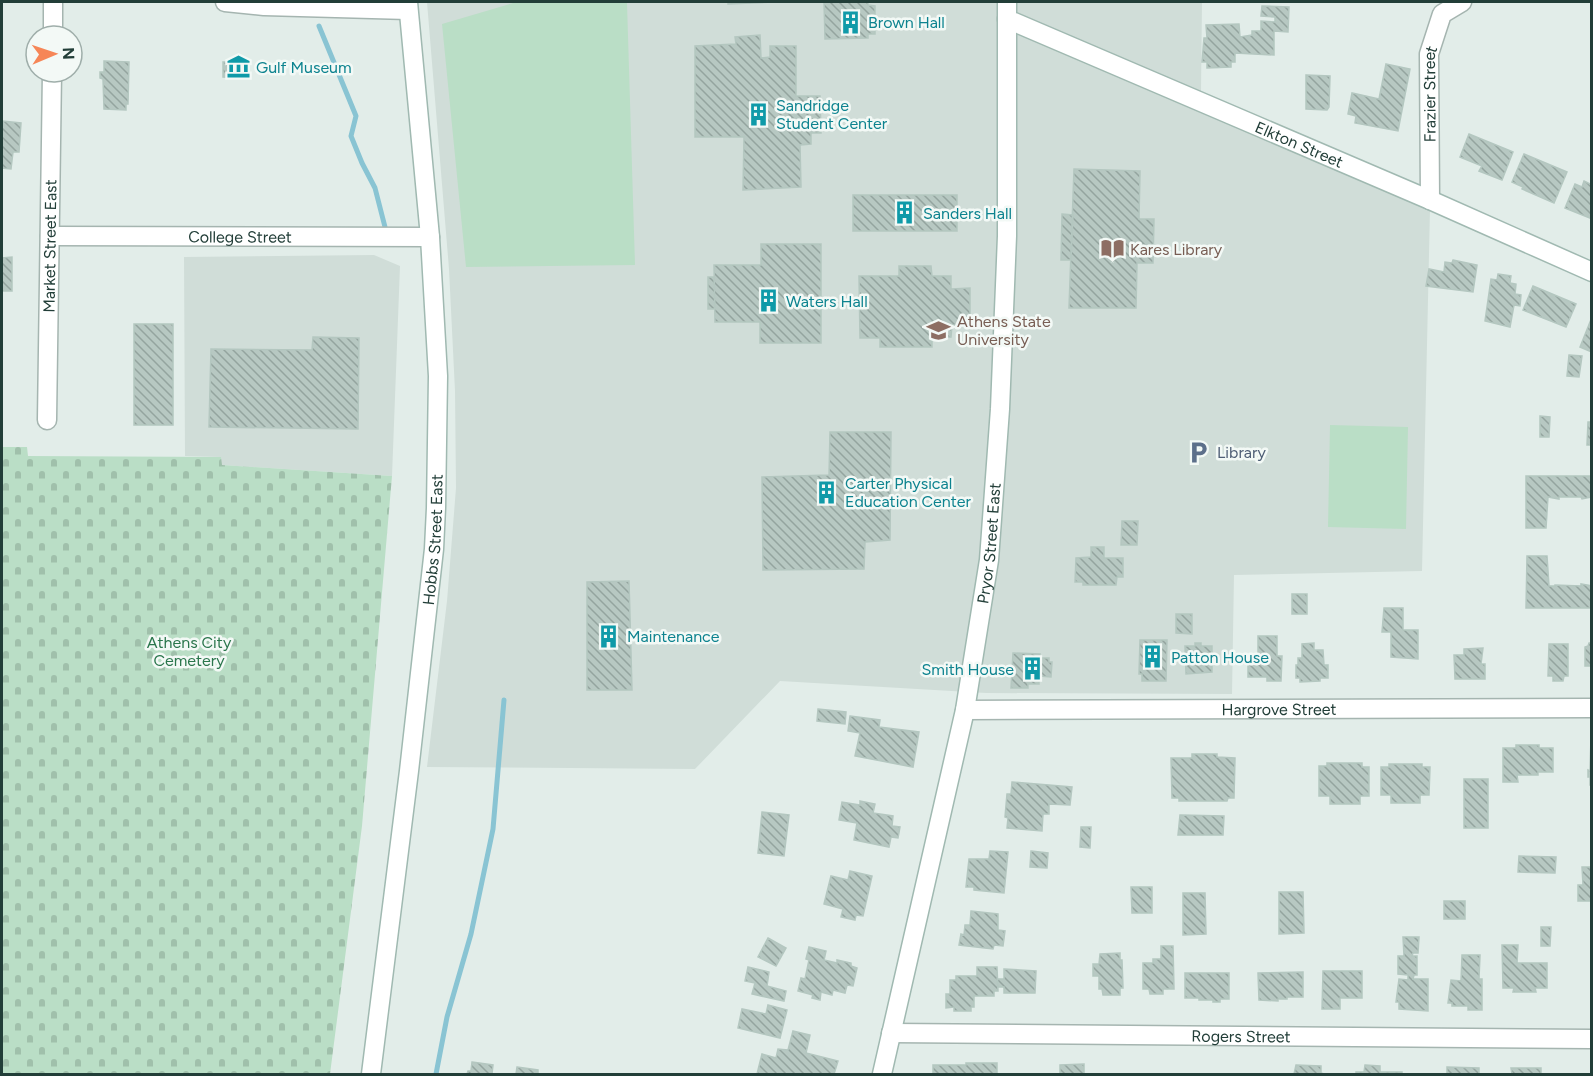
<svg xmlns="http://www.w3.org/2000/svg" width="1593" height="1076" font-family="Figtree,sans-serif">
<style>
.built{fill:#d0ddd8}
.green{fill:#badec6}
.cemetery{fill:url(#cemetery-stones)}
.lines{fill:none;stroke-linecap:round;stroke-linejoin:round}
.stream{stroke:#89c4d3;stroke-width:5}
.building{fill:url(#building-back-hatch);stroke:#b4c7c0;stroke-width:1.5}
.street-casing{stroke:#a5b5b0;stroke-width:21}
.secondary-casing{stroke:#a0b9b1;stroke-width:21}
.street{stroke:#fff;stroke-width:18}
.secondary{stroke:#fff;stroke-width:18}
.labels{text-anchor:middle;stroke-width:5;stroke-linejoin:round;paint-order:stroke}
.culture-label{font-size:16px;fill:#0d838f;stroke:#f3f9f6;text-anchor:start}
.street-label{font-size:16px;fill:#223e38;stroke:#f3f9f6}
.education-label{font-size:16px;fill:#785e54;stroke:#f3f9f6;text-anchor:start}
.service-label{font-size:16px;fill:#4e5e75;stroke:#f3f9f6;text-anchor:start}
.park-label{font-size:16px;fill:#2a764c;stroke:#f3f9f6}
</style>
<defs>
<pattern id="cemetery-stones" width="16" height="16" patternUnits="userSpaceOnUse" patternTransform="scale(1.5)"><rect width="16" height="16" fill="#badec6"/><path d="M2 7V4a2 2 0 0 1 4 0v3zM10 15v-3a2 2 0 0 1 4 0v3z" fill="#a0c0ab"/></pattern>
<pattern id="building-back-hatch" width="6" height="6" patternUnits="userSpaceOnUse" patternTransform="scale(1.5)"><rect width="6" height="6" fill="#b7c8c2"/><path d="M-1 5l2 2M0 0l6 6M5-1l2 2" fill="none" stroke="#94a49f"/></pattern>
</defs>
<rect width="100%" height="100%" fill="#e2ede9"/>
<!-- built -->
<path class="built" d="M427,2H1202L1201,91L1199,110L1430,209L1422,571L1234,575L1232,694L986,693L780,681L695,769L427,767L447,601L456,488L455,391L449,269Z
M374,255L400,266L392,476L221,465L220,457L185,456L184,257Z"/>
<!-- green -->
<path class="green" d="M513,3H627L635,265L466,267L442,24Z
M1330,425L1408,427L1406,529L1328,527Z"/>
<!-- cemetery -->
<path class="cemetery" d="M2,447H27L28,456L221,457L222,465L392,476L362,826L330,1074H2Z"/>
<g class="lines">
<!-- stream -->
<path class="stream" d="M319,26L356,116L351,136L362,163L375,188L385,227
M436,1074L447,1017L471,934L493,829L504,700"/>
</g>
<!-- building -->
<path class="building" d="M728,2H774L728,4Z
M824,2H868V5L875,6V34H868V38L825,39Z
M1262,6L1289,7L1288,32L1274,31V55L1235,53V62H1231V67L1207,68V62H1202L1204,38H1207L1206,25L1239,24L1240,37L1252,35V31H1261V21L1275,22V17L1261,16Z
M760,35L761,58L770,57V46H796V96H820L821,133H811V144L800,145L801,187L743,190L744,137H695V46L736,44L735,37Z
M104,61L129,62L128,104H126V110L104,109L103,79L100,78V72H104Z
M223,62H243V78L223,77Z
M1386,64L1410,69L1398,131L1355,123L1356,116L1348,114L1352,93L1379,99Z
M1306,75L1330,76L1329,107L1327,110L1306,109Z
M2,121L21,123L19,152H13L11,169L2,168Z
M1469,134L1513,152L1502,180L1479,171L1482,166L1460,157Z
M1524,154L1567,172L1554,203L1522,189L1523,187L1512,182Z
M1074,169L1140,171L1139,219H1154L1153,263H1137L1136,308H1069Z
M1584,181L1590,184L1592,182V219L1565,208L1575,184L1582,187Z
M853,195H957V231H853Z
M1062,214L1073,215L1071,260H1061Z
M761,244H821V343H760V322H715L714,265H761Z
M12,257V291H2V258Z
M1453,260L1477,265L1473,292L1426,286L1429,269L1444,272L1445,262L1452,263Z
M899,266H931L932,276H951V289L970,288V325H952L951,337L932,338V347H880V338H860L859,276H899Z
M1498,274L1511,276L1510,283L1516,284L1515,294L1521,295L1520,306L1514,305L1510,327L1485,321L1491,279L1497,280Z
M708,277H714L715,309H708Z
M1533,286L1576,304L1566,327L1523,310Z
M1592,317V352L1580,347Z
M134,324H173V425H134Z
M313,337L359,338L358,429L209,427L211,349L312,350Z
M1569,355L1582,356L1579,377L1567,376Z
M1540,416L1550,417L1549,437H1540Z
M1588,422H1592V445H1587Z
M830,432H891L890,540L865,542L864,569L763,570L762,477L829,475Z
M1526,476H1592V497L1582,499L1581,497H1559V499L1548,497L1546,528H1526Z
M1122,521H1138L1137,545H1121Z
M1091,547H1104V558H1123V577H1117L1116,585H1083V582H1075L1076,558L1091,557Z
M1527,556H1547L1549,586H1555V585L1581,586V584L1592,586V608H1526Z
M629,581L632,690H587V582Z
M1292,594H1307V614H1292Z
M1384,608H1403V630H1418V659L1391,657V632H1382Z
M1176,614H1192V634L1176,633Z
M1258,636H1277V656H1282L1281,681H1267V677H1248V662H1255V657H1258Z
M1140,640H1167L1166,681H1142V674H1139Z
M1195,643H1201V646H1212V672L1186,674L1185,646H1195Z
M1314,643V650H1323L1324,665H1328V678H1320V681L1300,682V678H1296V665H1298V658H1302V644Z
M1589,643H1592V666H1585V647L1588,646Z
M1549,644H1568V676H1564L1563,681H1553V676H1548Z
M1483,648L1481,664H1485V679H1455L1454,655H1464V649Z
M1013,653L1040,654L1039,658H1049V662H1052L1051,677L1039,676V684H1028V688H1011Z
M818,709L846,712L845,724L817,721Z
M850,716L880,720L879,727L919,732L913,767L855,756L860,733L848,731Z
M1591,737H1592V785H1590V777H1588V770L1590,771Z
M1516,745H1539V748H1553V772H1538V775H1517L1518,782H1503V748H1516Z
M1192,754H1217V757L1235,758L1234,798H1228L1227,801H1179V798H1172L1171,758H1192Z
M1327,763H1362V767H1369V796H1360V804H1330V796H1319V766H1327Z
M1389,764H1422V767H1430L1429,795H1420V803H1391V795H1381V767H1389Z
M1464,779H1488V828H1464Z
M1012,782L1072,787L1070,805L1049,804V814H1043L1042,831L1007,828L1008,818L1005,817L1007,794H1011Z
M860,801L875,804L873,813L893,816L892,826L900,827L898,838L891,837L889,847L854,840L857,823L839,820L842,802L860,805Z
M762,812L789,815L784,856L758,853Z
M1180,815L1224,816L1223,835H1178Z
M1081,827H1091L1090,848L1080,847Z
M990,851L1008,852L1004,893L974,890V887H966L969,859H989Z
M1031,851L1048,853L1047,868L1030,867Z
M1519,856L1556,857L1555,873L1518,872Z
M1582,867H1592V901H1578V885H1583Z
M850,871L872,876L863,916L856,915L855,920L841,917L843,909L824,904L831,876L848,880Z
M1131,887H1152V913H1132Z
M1279,892H1303L1304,933L1279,934Z
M1183,893H1205L1206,934L1183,935Z
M1444,901H1465V919H1444Z
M971,911L998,914V930L1005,931L1003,946L994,945L993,949L959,945L961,934L964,935L965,925H970Z
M1541,927H1551L1550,946H1541Z
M1403,937H1419L1418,953H1413L1412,956H1417V975H1414L1413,979H1428V1011L1399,1009V1002H1396L1399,979L1408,980V975L1398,974V956H1404Z
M768,938L786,948L776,966L758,957Z
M1502,945H1518L1517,963H1547V988H1535L1536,992H1513L1514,988H1503Z
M1161,946H1173L1174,989H1163V994H1150L1149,989H1143V963H1153V959H1161Z
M809,947L826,951L824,960L837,963V960L851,963V966L857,968L853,986L847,985L845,993L833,990L832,995L821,992L820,1000L812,998L813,995L798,991L801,978L805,979L809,960L806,959Z
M1120,953V960H1122L1123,988H1120V995H1103L1102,989H1099V976H1093V964H1099L1100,954Z
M1462,955H1480L1479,979H1482V1010H1468V1006H1452V1003H1448L1451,980L1461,981Z
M748,967L769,972L767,986L786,991L784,1001L752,994L755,983L745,981Z
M977,967H997L998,991H994V996H974V1007H971V1011H954V1007L946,1008V994H950V980H956V976H977Z
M1004,969L1036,971L1035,993H1004V987H998L997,979H1004Z
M1323,971H1362V998H1340V1009H1322Z
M1303,972V997H1287V999H1278V1001L1259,1000L1258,973Z
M1185,973H1229V999H1220V1002H1213V1000H1199V998H1185Z
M768,1005L787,1010L780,1038L738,1028L742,1009L766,1014Z
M793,1031L810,1035L806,1053L838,1061L834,1074H757L762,1054L776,1058L778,1049L788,1050Z
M472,1062L493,1065L492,1074H499H467L468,1071H471Z
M966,1063H997V1074H933V1065H966Z
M1084,1064V1074H1060V1065Z
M1296,1065L1321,1066V1073L1324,1074H1294Z
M1365,1065L1380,1066V1072H1402V1074H1356V1072H1364Z
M517,1067L538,1070V1074H516Z
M1447,1067L1479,1068V1074H1447Z
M1511,1068H1541V1074H1512Z"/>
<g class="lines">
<defs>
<g id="street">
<path d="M225,2L264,6L408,10"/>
<path d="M53,36V2"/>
<path id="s1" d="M1430,200L1429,54L1442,14L1462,2"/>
<path id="s2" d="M50,236L430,237"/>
<path id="s3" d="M47,420L52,72"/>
<path id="s4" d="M965,710L1592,708"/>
<path id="s5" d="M891,1033L1592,1039"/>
</g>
<g id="secondary">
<path id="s6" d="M1007,19L1430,200L1592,272"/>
<path id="s7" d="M371,1074L409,771L434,549L436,508L438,376L430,237L408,2"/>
<path id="s8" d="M882,1074L965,710L989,560L1000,409L1007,236V2"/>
</g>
</defs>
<!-- street casing -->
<use href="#street" class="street-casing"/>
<!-- secondary casing -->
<use href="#secondary" class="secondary-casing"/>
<!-- street -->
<use href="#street" class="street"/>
<!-- secondary -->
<use href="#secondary" class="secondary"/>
</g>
<!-- icons -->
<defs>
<symbol id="building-bare" viewBox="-9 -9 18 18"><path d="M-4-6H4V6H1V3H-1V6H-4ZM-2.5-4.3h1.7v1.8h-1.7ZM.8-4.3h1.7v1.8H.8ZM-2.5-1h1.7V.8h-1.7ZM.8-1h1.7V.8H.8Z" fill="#0f9aa8" stroke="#f3f9f6" stroke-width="2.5" paint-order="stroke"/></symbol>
<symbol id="museum-bare" viewBox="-9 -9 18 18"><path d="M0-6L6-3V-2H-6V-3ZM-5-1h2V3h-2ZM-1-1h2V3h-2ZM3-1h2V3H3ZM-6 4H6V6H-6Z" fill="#0f9aa8" stroke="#f3f9f6" stroke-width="2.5" paint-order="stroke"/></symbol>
<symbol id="library-bare" viewBox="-9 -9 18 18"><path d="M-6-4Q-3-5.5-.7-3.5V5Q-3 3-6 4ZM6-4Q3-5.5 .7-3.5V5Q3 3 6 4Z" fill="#8d6e63" stroke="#f3f9f6" stroke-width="2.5" paint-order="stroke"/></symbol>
<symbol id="university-bare" viewBox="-9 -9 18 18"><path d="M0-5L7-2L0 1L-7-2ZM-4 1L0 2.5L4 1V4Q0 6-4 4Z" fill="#8d6e63" stroke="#f3f9f6" stroke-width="2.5" paint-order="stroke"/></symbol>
<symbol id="parking-bare" viewBox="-9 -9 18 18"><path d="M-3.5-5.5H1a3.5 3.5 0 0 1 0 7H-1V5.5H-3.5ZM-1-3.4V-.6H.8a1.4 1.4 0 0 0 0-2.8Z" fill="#5c6f8a" stroke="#f3f9f6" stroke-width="2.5" paint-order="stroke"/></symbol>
</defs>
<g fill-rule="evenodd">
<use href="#building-bare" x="834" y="6" width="33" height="33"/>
<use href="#museum-bare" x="222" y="50" width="33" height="33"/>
<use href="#building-bare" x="742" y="98" width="33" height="33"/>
<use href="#building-bare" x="888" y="196" width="33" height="33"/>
<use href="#library-bare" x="1096" y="232" width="33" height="33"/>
<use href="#building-bare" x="752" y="284" width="33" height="33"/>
<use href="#university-bare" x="922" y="314" width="33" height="33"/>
<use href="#parking-bare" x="1182" y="436" width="33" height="33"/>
<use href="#building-bare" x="810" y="476" width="33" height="33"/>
<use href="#building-bare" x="592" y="620" width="33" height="33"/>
<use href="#building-bare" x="1136" y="640" width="33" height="33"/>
<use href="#building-bare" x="1016" y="652" width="33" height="33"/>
</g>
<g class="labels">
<!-- culture labels -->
<g class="culture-label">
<text x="868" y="28">Brown Hall</text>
<text x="256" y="73">Gulf Museum</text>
<text x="776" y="111">Sandridge<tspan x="776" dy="18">Student Center</tspan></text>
<text x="923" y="219">Sanders Hall</text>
<text x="786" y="307">Waters Hall</text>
<text x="845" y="489">Carter Physical<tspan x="845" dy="18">Education Center</tspan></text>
<text x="627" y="642">Maintenance</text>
<text x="1171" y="663">Patton House</text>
<text x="1014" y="675" text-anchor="end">Smith House</text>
</g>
<!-- street labels -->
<g class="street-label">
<text dy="6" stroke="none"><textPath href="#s1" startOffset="106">Frazier Street</textPath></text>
<text dy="6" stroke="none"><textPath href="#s6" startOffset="318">Elkton Street</textPath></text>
<text dy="6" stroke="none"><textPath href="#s2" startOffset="190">College Street</textPath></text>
<text dy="6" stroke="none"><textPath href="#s3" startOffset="174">Market Street East</textPath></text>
<text dy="6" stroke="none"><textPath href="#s7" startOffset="538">Hobbs Street East</textPath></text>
<text dy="6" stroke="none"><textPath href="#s8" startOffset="542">Pryor Street East</textPath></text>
<text dy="6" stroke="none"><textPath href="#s4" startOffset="314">Hargrove Street</textPath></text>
<text dy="6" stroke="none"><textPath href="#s5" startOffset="350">Rogers Street</textPath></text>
</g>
<!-- education labels -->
<g class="education-label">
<text x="1130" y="255">Kares Library</text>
<text x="957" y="327">Athens State<tspan x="957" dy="18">University</tspan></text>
</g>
<!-- service labels -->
<g class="service-label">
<text x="1217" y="458">Library</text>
</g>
<!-- park labels -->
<g class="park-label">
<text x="189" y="648">Athens City<tspan x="189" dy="18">Cemetery</tspan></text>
</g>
</g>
<!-- border -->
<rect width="1593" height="1076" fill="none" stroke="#223e38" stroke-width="6"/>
<!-- north arrow -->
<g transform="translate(54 54) rotate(88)"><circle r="28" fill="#f3f9f6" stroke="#9faeaa" stroke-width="1.5"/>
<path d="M0-4.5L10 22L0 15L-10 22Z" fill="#f68657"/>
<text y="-9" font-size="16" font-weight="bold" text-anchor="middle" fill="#223e38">N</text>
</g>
</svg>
